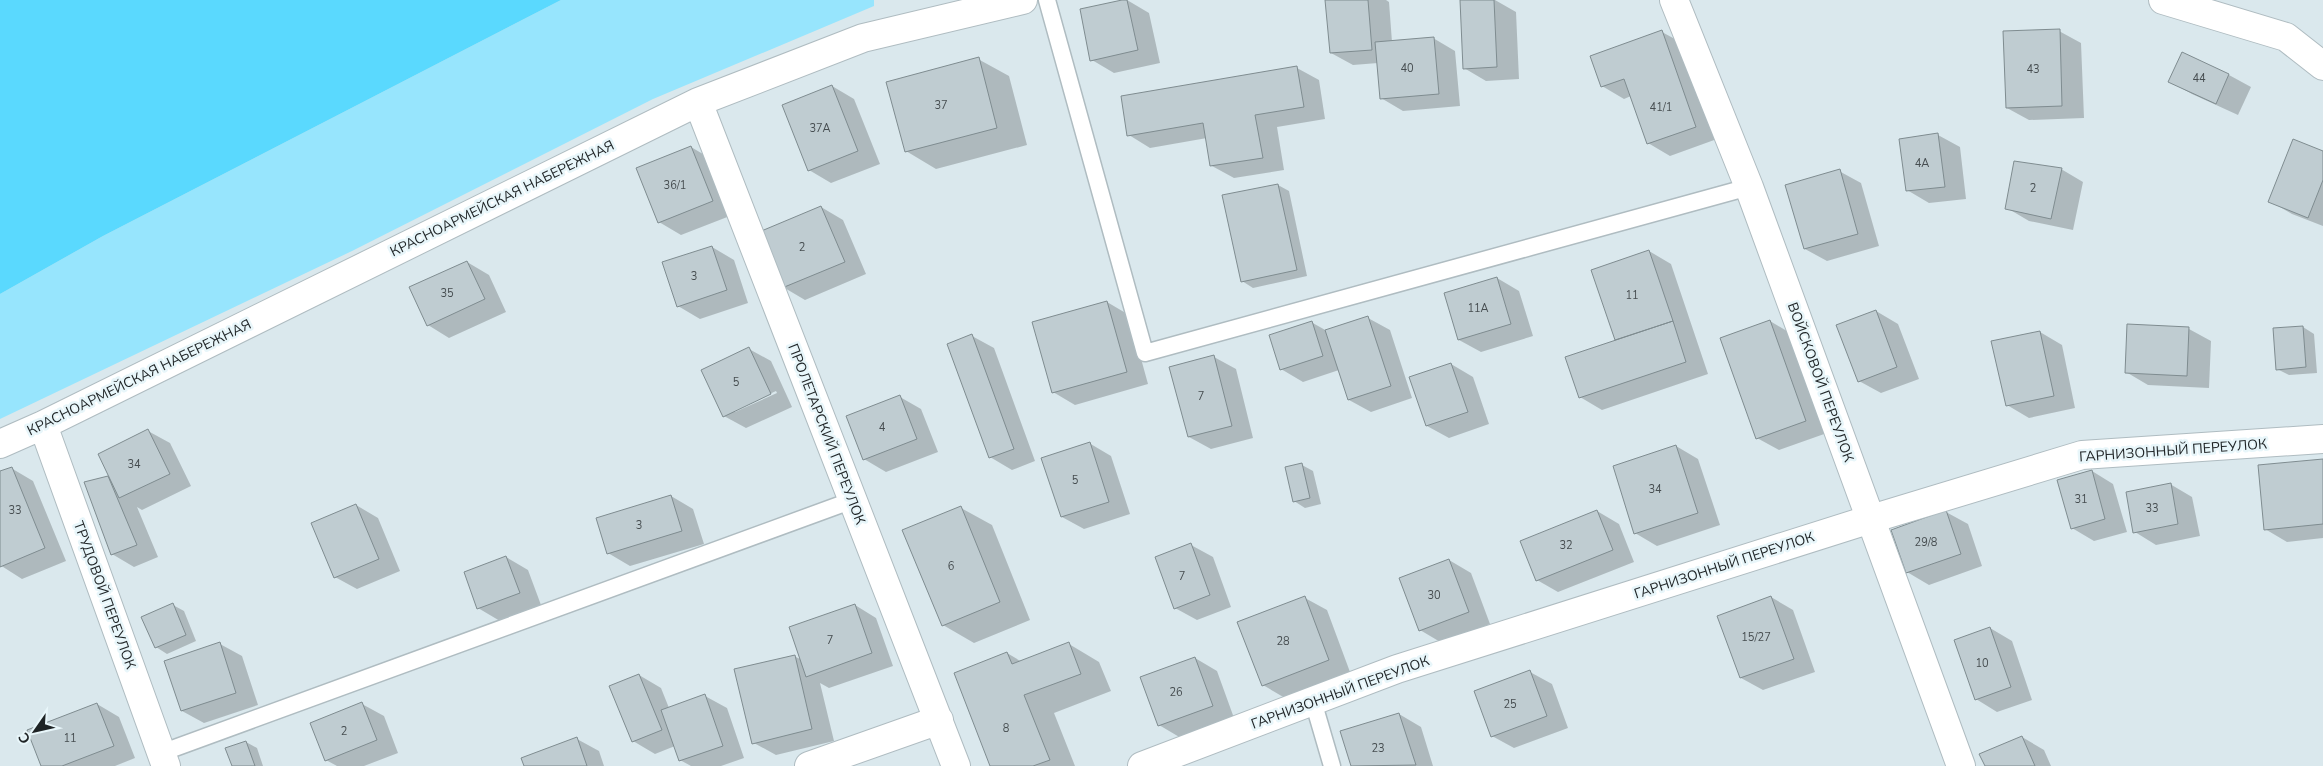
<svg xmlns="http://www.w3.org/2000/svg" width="2323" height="766" font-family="'Nunito Sans',sans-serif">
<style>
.green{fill:#97e5fd}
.water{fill:#5ad9fe}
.shadow{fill:#0003;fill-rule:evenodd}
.building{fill:#bfccd1;stroke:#7f8c90}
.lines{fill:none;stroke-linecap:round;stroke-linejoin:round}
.lane-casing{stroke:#afbcc1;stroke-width:19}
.street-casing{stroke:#afbcc1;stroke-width:30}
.lane{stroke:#fff;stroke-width:16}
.street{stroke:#fff;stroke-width:28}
.labels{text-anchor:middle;stroke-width:5;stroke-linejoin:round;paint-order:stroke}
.number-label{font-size:11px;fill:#464d50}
.street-label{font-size:14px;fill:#1e2325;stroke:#e8f6fa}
</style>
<rect width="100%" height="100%" fill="#dae8ed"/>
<!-- green -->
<path class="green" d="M561,0H874V6L653,99L352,251L0,419V294L103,236Z"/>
<!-- water -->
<path class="water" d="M0,0H561L103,236L0,294Z"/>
<!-- shadow -->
<path class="shadow" d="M1127,0L1149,13L1160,63L1114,73L1092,60Z
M1326,0H1386L1389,2L1392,42L1433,38L1455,51L1460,106L1403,111L1381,98L1378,63L1353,65L1331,53Z
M1472,0H1495L1516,12L1519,79L1486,81L1464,68Z
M2059,31L2081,43L2084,118L2029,120L2007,108Z
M1662,32L1684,44L1717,139L1670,156L1648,143L1631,96L1624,99L1602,86Z
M2182,54L2229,75L2251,87L2238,115L2192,94L2170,82Z
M978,59L1009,76L1027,145L936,169L906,151Z
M1297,68L1319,80L1325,119L1277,127L1284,170L1234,178L1212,166L1207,138L1150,148L1129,135Z
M832,86L854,99L880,164L831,183L809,170Z
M1938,135L1960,147L1966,199L1929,203L1907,190Z
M691,147L713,160L735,214L681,235L659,222Z
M2323,152V226L2292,214L2270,201Z
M2061,169L2083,182L2073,230L2029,221L2007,208Z
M1839,171L1861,183L1879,246L1827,261L1805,249Z
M1278,185L1289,191L1307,276L1253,288L1242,281Z
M821,207L843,220L866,274L805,300L783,287Z
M712,247L734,260L748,303L700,319L678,306Z
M1649,251L1671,264L1708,374L1602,410L1580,397L1617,341L1593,270Z
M467,262L489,275L506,312L449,338L428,325Z
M1497,278L1519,291L1533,336L1481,352L1459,340Z
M1107,302L1129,315L1148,384L1075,405L1053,392Z
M1876,311L1898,324L1919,379L1881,393L1859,381Z
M1368,318L1390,330L1412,398L1371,412L1349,400L1339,370L1303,382L1281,369L1311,322L1327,331Z
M1770,321L1792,334L1827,433L1779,450L1757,438Z
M2303,327L2314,334L2317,373L2289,375L2277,369Z
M2189,329L2211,341L2209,388L2148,385L2126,372Z
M2040,332L2062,345L2075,408L2029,418L2007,405Z
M972,336L994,348L1035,461L1012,470L990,457Z
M749,349L771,361L792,407L746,428L724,416ZM776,391L777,393L735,412V410Z
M1214,357L1236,369L1253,438L1211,449L1189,437Z
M1451,364L1473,377L1489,424L1449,438L1427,426L1410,378Z
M900,397L921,409L938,452L886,472L864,459Z
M148,431L170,443L191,486L142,510L137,507L158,557L134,567L112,554L86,483L110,477Z
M1089,443L1111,456L1130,514L1084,529L1062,517Z
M1676,446L1698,459L1720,525L1657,546L1635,533Z
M2323,460V538L2287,542L2265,529Z
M1302,465L1313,471L1321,504L1305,508L1294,501Z
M11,468L33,481L66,561L22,579L0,565V473Z
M2092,471L2113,484L2127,532L2094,541L2072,528Z
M2170,484L2192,497L2200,536L2156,545L2135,532Z
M671,496L693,509L704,544L630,566L608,553Z
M356,505L378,518L400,571L357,589L335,577Z
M961,508L992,525L1030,620L974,643L943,625Z
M1597,511L1619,524L1634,562L1558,592L1537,580Z
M1946,512L1968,524L1982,566L1929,585L1907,572Z
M1191,545L1213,557L1231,607L1197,620L1175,608Z
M506,557L528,570L541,605L500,621L478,608Z
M1449,560L1471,573L1490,624L1442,643L1420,630Z
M1771,597L1793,610L1815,672L1763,690L1741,678Z
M1305,598L1327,610L1350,672L1285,698L1263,685Z
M173,605L184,611L196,641L167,654L156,647Z
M855,605L876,618L893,666L829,688L820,683L834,741L776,755L754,743L794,656L802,660Z
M1990,628L2012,641L2032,700L1997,712L1976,699Z
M220,644L242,656L258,705L204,723L182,711Z
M1069,644L1099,662L1111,691L1054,713L1075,766H992L1007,653L1022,662Z
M1195,658L1217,671L1234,718L1181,738L1159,725Z
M1530,672L1552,684L1568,728L1514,748L1492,736Z
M639,675L661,688L669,708L705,696L727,708L744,758L721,766H691L680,760L675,746L655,754L633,741Z
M97,704L119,717L135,758L115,766H43Z
M362,704L384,716L398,753L364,766H337L326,760Z
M1399,714L1421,727L1433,766H1352L1342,732Z
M2022,737L2044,750L2051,766H1986Z
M577,739L599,751L604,766H525Z
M246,742L257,748L263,766H233Z"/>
<!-- building -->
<path class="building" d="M1122,0H1127L1138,50L1090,61L1080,9Z
M1325,0H1368L1372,50L1330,53Z
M1460,0H1494L1497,67L1463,69Z
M2060,29L2062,106L2006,108L2003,31Z
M1662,30L1696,127L1647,144L1624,79L1601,87L1590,56Z
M1434,37L1439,94L1380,99L1375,42Z
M2182,52L2229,74L2216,104L2168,82Z
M979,57L997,128L905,152L886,82Z
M1297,66L1304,107L1255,115L1263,158L1210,166L1203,123L1127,136L1121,96Z
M832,85L858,151L808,171L782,105Z
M1938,133L1945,187L1906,191L1899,139Z
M2293,139L2323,151V180L2308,218L2268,202Z
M691,146L713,201L658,223L636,168Z
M2014,161L2062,168L2051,219L2005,209Z
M1840,169L1858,234L1804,249L1785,185Z
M1278,184L1297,270L1241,282L1222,195Z
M821,206L845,262L782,288L759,232Z
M712,246L727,290L677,307L662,262Z
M1649,250L1673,321L1615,340L1591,270Z
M467,261L485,299L427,326L409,287Z
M1497,277L1511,324L1458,340L1444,293Z
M1107,301L1127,372L1052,393L1032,322Z
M1876,310L1897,367L1858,382L1836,325Z
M1368,316L1391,386L1348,400L1325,330Z
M1770,320L1806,421L1756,439L1720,338Z
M1312,321L1323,356L1280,370L1269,335Z
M1673,321L1686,362L1579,398L1565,357Z
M2127,324L2189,327L2187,376L2125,373Z
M2303,326L2306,367L2276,370L2273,328Z
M2040,331L2054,396L2006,406L1991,341Z
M972,334L1014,449L989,458L947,344Z
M749,347L771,394L723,417L701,370Z
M1214,355L1232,426L1188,437L1169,367Z
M1451,363L1468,412L1426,426L1409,377Z
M900,395L917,439L863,460L846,416Z
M148,429L170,474L119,498L98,454Z
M1090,442L1109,502L1061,517L1041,458Z
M1676,445L1698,513L1634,534L1613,466Z
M2323,459V524L2264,530L2258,465Z
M1302,463L1310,498L1293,502L1285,467Z
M12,467L45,548L0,567V471Z
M2092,470L2105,519L2071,529L2057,480Z
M108,476L137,545L111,555L84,482Z
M2171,483L2178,524L2133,533L2126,492Z
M671,495L682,531L607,554L596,518Z
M356,504L379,559L334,578L311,523Z
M961,506L1000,602L942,626L902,530Z
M1597,510L1613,550L1536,581L1520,541Z
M1946,510L1961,554L1906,573L1891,530Z
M1191,543L1210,595L1174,609L1155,557Z
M506,556L520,593L477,609L464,572Z
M1449,559L1469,612L1419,631L1399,578Z
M1305,596L1329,660L1262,686L1237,622Z
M1771,596L1794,659L1740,678L1717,616Z
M173,603L186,635L155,648L141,617Z
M855,604L872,653L806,677L789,627Z
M1990,627L2011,687L1975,700L1954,640Z
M220,642L236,693L181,711L164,661Z
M1069,642L1081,674L1024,695L1050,760L1033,766H990L954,673L1007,652L1012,664Z
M795,655L812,729L752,744L734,669Z
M1195,657L1213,706L1158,726L1140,677Z
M1530,670L1547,716L1491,737L1474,691Z
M639,674L662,730L632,742L609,686Z
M705,694L723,746L679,761L661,710Z
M362,702L377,740L325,761L310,723Z
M97,703L114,746L62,766H41L27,730Z
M1399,713L1416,765L1351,766L1340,731Z
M2022,736L2035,766H1985L1979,754Z
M577,737L587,766H524L521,758Z
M246,741L255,766H232L225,748Z"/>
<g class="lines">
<defs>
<path id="lane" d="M1047,0L1145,353L1749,187
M1313,701L1332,766
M161,753L853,500"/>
<path id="street" d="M1674,0L1749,187L1961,766
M2163,0L2286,37L2323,66
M698,102L956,766
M43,425L166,766
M0,444L43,425L698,102L863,38L1023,0
M809,766L939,720
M1142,766L1397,669L1871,519L2082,455L2323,439"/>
</defs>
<!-- lane casing -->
<use href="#lane" class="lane-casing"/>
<!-- street casing -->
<use href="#street" class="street-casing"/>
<!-- lane -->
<use href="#lane" class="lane"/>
<!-- street -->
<use href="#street" class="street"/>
</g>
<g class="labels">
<!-- number labels -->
<g class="number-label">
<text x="1407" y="72">40</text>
<text x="2033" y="73">43</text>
<text x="2199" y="82">44</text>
<text x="941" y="109">37</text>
<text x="1661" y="111">41/1</text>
<text x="820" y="132">37А</text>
<text x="1922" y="167">4А</text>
<text x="675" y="189">36/1</text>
<text x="2033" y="192">2</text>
<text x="802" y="251">2</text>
<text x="694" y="280">3</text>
<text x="447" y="297">35</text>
<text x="1632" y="299">11</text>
<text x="1478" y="312">11А</text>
<text x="736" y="386">5</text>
<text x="1201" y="400">7</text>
<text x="882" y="431">4</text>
<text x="134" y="468">34</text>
<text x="1075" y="484">5</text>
<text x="1655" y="493">34</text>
<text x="2081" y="503">31</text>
<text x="2152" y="512">33</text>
<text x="15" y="514">33</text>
<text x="639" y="529">3</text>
<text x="1926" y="546">29/8</text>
<text x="1566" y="549">32</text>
<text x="951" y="570">6</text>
<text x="1182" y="580">7</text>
<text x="1434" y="599">30</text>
<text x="1756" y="641">15/27</text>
<text x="830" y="644">7</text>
<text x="1283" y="645">28</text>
<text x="1982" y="667">10</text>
<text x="1176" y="696">26</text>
<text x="1510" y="708">25</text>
<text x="1006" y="732">8</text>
<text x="344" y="735">2</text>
<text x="70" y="742">11</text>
<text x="1378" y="752">23</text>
</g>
<!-- street labels -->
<g class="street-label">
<text transform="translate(502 198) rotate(-26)" y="5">КРАСНОАРМЕЙСКАЯ НАБЕРЕЖНАЯ</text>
<text transform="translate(139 377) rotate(-26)" y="5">КРАСНОАРМЕЙСКАЯ НАБЕРЕЖНАЯ</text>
<text transform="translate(1821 382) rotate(70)" y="5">ВОЙСКОВОЙ ПЕРЕУЛОК</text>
<text transform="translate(827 434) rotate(69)" y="5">ПРОЛЕТАРСКИЙ ПЕРЕУЛОК</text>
<text transform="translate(2173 450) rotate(-4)" y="5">ГАРНИЗОННЫЙ ПЕРЕУЛОК</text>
<text transform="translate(1724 565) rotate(-18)" y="5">ГАРНИЗОННЫЙ ПЕРЕУЛОК</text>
<text transform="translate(105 595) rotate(70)" y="5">ТРУДОВОЙ ПЕРЕУЛОК</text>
<text transform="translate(1340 692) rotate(-20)" y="5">ГАРНИЗОННЫЙ ПЕРЕУЛОК</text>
</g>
</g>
<!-- north arrow -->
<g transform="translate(35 731) rotate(236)" stroke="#e8f6fa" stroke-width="4" paint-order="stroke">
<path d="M0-4L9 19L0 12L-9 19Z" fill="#1e2325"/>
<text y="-8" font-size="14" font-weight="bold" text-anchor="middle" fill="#1e2325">С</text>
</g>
</svg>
